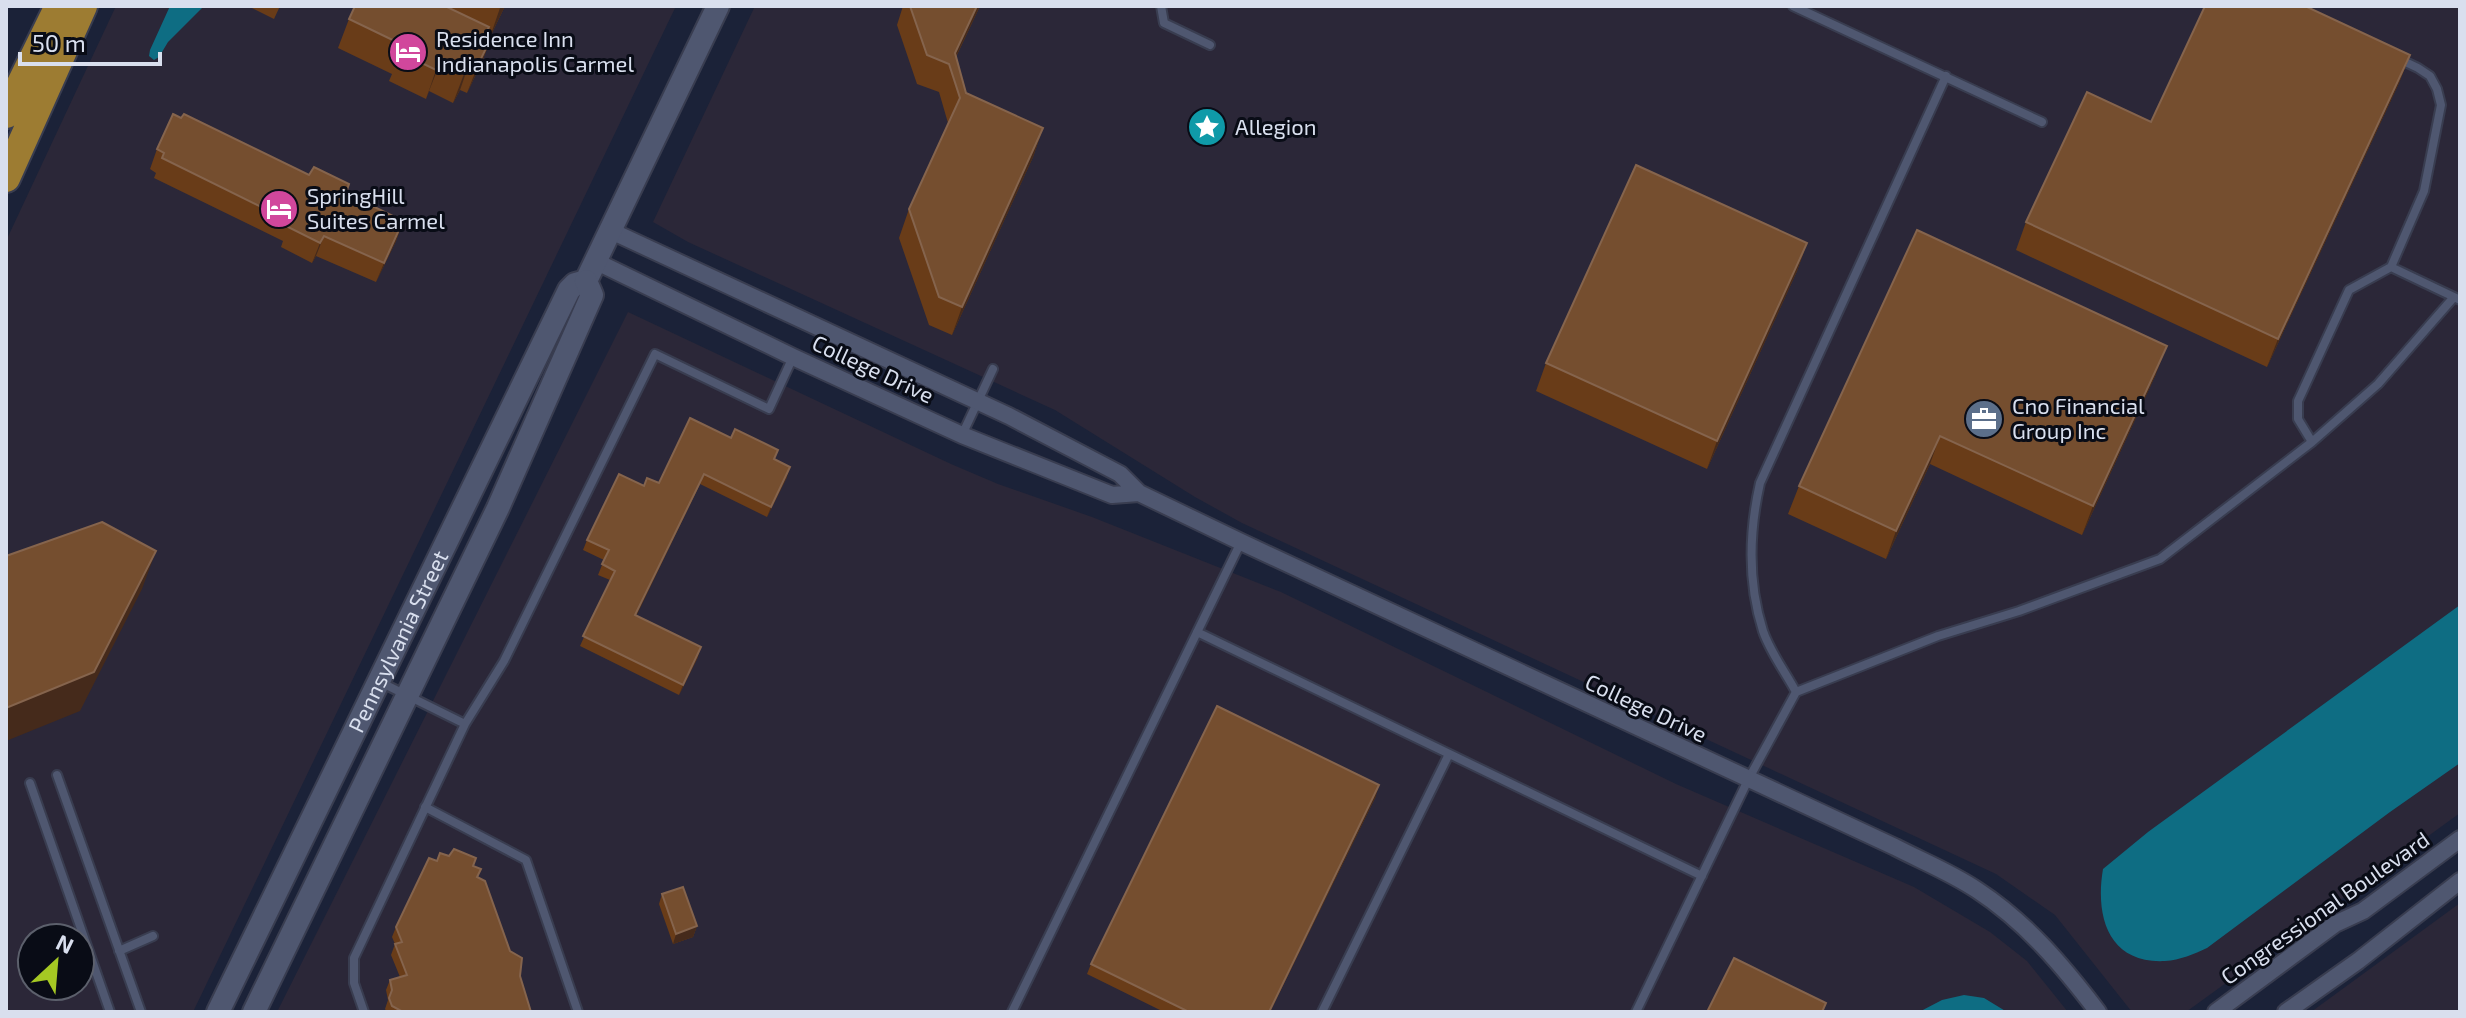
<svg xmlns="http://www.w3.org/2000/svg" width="2466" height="1018" font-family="'Exo 2',sans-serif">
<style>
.commercial{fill:#2b2738;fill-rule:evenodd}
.water{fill:#0e6d83}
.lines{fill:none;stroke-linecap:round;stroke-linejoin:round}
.lane-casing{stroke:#393d50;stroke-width:12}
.street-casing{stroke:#393d50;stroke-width:20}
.secondary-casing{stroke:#393d50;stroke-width:26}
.highway-casing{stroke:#393d50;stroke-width:32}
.lane{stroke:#4f5770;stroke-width:8}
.street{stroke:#4f5770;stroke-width:16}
.secondary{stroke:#4f5770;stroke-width:22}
.highway{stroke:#9d7c32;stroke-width:28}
.wall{fill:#693c18}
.shaded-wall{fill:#452a1b}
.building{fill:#754e2f;stroke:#85644d;stroke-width:2}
.labels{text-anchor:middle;stroke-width:6;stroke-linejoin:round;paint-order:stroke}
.poi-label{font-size:22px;fill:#d9dfee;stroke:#090c16;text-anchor:start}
.street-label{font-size:22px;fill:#d9dfee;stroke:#090c16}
</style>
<rect width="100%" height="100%" fill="#1b2238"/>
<!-- commercial -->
<path class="commercial" d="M116,6H676L193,1012H6V241ZM32,938H80V986H32Z
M755,6H2460V813L2186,1012H2132L2055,915L1996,874L1242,523L1195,497L1055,410L688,242L653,222Z
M628,312L951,464L998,484L1092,517L1281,592L1676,784L1914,887L1990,932L2027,961L2068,1012H277Z
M2460,903V1012H2311Z"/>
<!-- water -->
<path class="water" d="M170,6H204L168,42L159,57L154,60L149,56L150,50Z
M2460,605V763L2390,812L2207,948C2194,954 2180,960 2165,961C2108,964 2095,916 2103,869L2148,832Z
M1964,995L1984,998L2007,1012H1919L1942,1000Z"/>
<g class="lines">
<defs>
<path id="lane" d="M1161,6L1164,23L1210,45
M1793,6L2042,122
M2397,58L2418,68L2430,76L2437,89L2441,105L2424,191L2391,267L2454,297
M962,435L993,369
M2312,442L2298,419V401L2349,290L2391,267
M1197,632L1702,876
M380,682L465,724L504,661L655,354L769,409L793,357
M1796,692C1786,673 1770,652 1763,631C1748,584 1749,532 1760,483L1946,76
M57,775L141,1012
M30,783L110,1012
M425,807L526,860L578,1012
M119,951L153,936
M364,1012L354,983V958L465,724
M1012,1012L1241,542
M1322,1012L1449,754
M1636,1012L1748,780L1796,692L1938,636L2019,611L2160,559L2312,442L2378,384L2454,297L2460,300"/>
<path id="street" d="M609,230L1009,416L1120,474L1139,493L1241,542L1895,847C1922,861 1952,873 1977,890C2026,922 2063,966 2098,1012
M595,261L793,357L962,435L1112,495L1139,493
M2216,1012L2335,924L2363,911L2460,839
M2286,1012L2358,961L2460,881"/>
<g id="secondary">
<path id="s1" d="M218,1012L569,290L575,284L586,281L718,6"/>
<path d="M254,1012L498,508L592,295L586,281"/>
</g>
<path id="highway" d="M6,114L59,6
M6,178L83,6"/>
</defs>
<!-- lane casing -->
<use href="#lane" class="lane-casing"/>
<!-- street casing -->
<use href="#street" class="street-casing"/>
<!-- secondary casing -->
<use href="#secondary" class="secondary-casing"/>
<!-- highway casing -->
<use href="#highway" class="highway-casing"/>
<!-- lane -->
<use href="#lane" class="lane"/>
<!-- street -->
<use href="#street" class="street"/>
<!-- secondary -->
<use href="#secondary" class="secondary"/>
<!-- highway -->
<use href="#highway" class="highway"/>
</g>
<!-- wall -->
<path class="wall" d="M248,6H280L274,19Z
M355,6H505L491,35L492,36L481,64L467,93L460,90L453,103L429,91L426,99L389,81L392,74L338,48L349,19Z
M903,6H980L956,57L966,93L1043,128L1033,157L952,335L929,325L899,238L909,209L948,123L939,92L917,84L897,25Z
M2410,55L2399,83L2267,367L2016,250L2026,222L2151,122Z
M157,149L346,193L403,221L396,241L376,282L316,256L312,263L281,247L283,241L154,178L156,173L150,169Z
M1917,230L2156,374L2082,535L1930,464L1886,559L1788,514L1799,486Z
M1807,243L1797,271L1707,469L1536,391L1546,363Z
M775,459L787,477L767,517L700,484L636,616L698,657L679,695L580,646L610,580L598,575L604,560L583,550L587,540L644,486Z
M1376,796L1270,1012H1164L1087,974L1091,964Z
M437,861L473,866L520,976L531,1012H387L385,1009L388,1000L386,990L390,980L400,977L391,955L395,944L392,937L396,927Z
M662,894L697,926L693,937L673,944L659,904Z"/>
<!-- shaded-wall -->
<path class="shaded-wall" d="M502,6H505L490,37L500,8Z
M977,6H980L950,69L955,53Z
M492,36L481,64L467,93L478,65Z
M2410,55L2399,83L2267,367L2278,339Z
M470,61L460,90L453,103L464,74Z
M440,63L429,91L426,99L436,70Z
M1043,128L1033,157L952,335L962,307Z
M403,221L396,241L376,282L384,263Z
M324,236L316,256L312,263L320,243Z
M1807,243L1797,271L1707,469L1717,441Z
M2167,346L2156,374L2082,535L2093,506Z
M1940,436L1930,464L1886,559L1896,531Z
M790,467L787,477L767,517L771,507Z
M704,474L700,484L632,625L635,615Z
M156,551L142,589L80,711L6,741V708Z
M701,647L698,657L679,695L683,685Z
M1379,785L1376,796L1270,1012H1269Z
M697,926L693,937L673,944L676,934Z"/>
<!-- building -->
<path class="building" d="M355,6H445L489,27L486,33L492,36L478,65L470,61L464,74L440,63L436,70L399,52L403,45L349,19Z
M910,6H977L955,53L966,93L1043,128L962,307L939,297L909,209L960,98L949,64L927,55Z
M2205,6H2305L2410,55L2278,339L2026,222L2087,92L2151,122Z
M173,114L181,118L184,114L309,175L314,167L349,184L346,193L403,221L384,263L324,236L320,243L288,227L290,221L162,158L164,153L157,149Z
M1636,165L1807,243L1717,441L1546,363Z
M1917,230L2167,346L2093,506L1940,436L1896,531L1799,486Z
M690,418L731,438L735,429L778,450L774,459L790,467L771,507L704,474L635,615L701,647L683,685L583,636L615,571L602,564L609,550L587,540L619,474L644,486L647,478L659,483Z
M102,522L156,551L94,672L6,708V556Z
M1217,706L1379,785L1269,1012H1189L1091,964Z
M454,849L476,858L473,866L481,869L477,877L485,881L510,951L522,958L520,976L531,1012H403L392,1006L389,998L392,990L390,980L407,975L395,944L402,942L396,927L429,858L437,861L440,853L449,856Z
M683,887L697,926L676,934L662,894Z
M1734,958L1826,1003L1822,1012H1707Z"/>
<!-- icons -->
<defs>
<symbol id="hotel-disc" viewBox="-11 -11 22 22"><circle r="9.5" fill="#d1479c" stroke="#090c16"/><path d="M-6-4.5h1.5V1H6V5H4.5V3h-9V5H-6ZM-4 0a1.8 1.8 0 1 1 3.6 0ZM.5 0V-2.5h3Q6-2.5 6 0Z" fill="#fff"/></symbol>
<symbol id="sight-disc" viewBox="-11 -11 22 22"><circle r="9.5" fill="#0f9aa8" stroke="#090c16"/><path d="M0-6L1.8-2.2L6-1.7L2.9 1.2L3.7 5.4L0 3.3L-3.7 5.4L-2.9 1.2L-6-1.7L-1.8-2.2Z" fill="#fff"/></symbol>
<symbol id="office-disc" viewBox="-11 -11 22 22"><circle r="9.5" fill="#5c6f8a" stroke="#090c16"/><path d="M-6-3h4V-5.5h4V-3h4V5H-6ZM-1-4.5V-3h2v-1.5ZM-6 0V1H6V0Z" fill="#fff"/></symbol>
</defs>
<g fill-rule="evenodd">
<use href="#hotel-disc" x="386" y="30" width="44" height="44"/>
<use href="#sight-disc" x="1185" y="105" width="44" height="44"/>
<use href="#hotel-disc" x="257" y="187" width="44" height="44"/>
<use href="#office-disc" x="1962" y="397" width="44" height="44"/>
</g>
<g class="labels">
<!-- poi labels -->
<g class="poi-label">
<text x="436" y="47">Residence Inn<tspan x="436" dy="25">Indianapolis Carmel</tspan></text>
<text x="1235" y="135">Allegion</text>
<text x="307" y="204">SpringHill<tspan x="307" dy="25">Suites Carmel</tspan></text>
<text x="2012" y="414">Cno Financial<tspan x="2012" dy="25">Group Inc</tspan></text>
</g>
<!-- street labels -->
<g class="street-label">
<text transform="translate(873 369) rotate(25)" y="8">College Drive</text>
<text dy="8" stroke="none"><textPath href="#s1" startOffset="412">Pennsylvania Street</textPath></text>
<text transform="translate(1646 708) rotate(25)" y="8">College Drive</text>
<text transform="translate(2325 908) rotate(-35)" y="8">Congressional Boulevard</text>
</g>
</g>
<!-- border -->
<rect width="2466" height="1018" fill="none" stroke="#d9dfee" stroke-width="16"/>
<!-- north arrow -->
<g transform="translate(56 962) rotate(26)"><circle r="38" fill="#090c16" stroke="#5c606c" stroke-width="2"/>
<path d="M0-6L14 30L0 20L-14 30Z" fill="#a5c823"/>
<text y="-12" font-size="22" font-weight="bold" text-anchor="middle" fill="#d9dfee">N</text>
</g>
<!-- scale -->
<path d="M20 52v12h140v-12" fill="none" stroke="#d9dfee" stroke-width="4"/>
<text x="32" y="52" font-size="24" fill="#d9dfee" stroke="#090c16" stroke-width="6" paint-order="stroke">50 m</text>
</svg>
